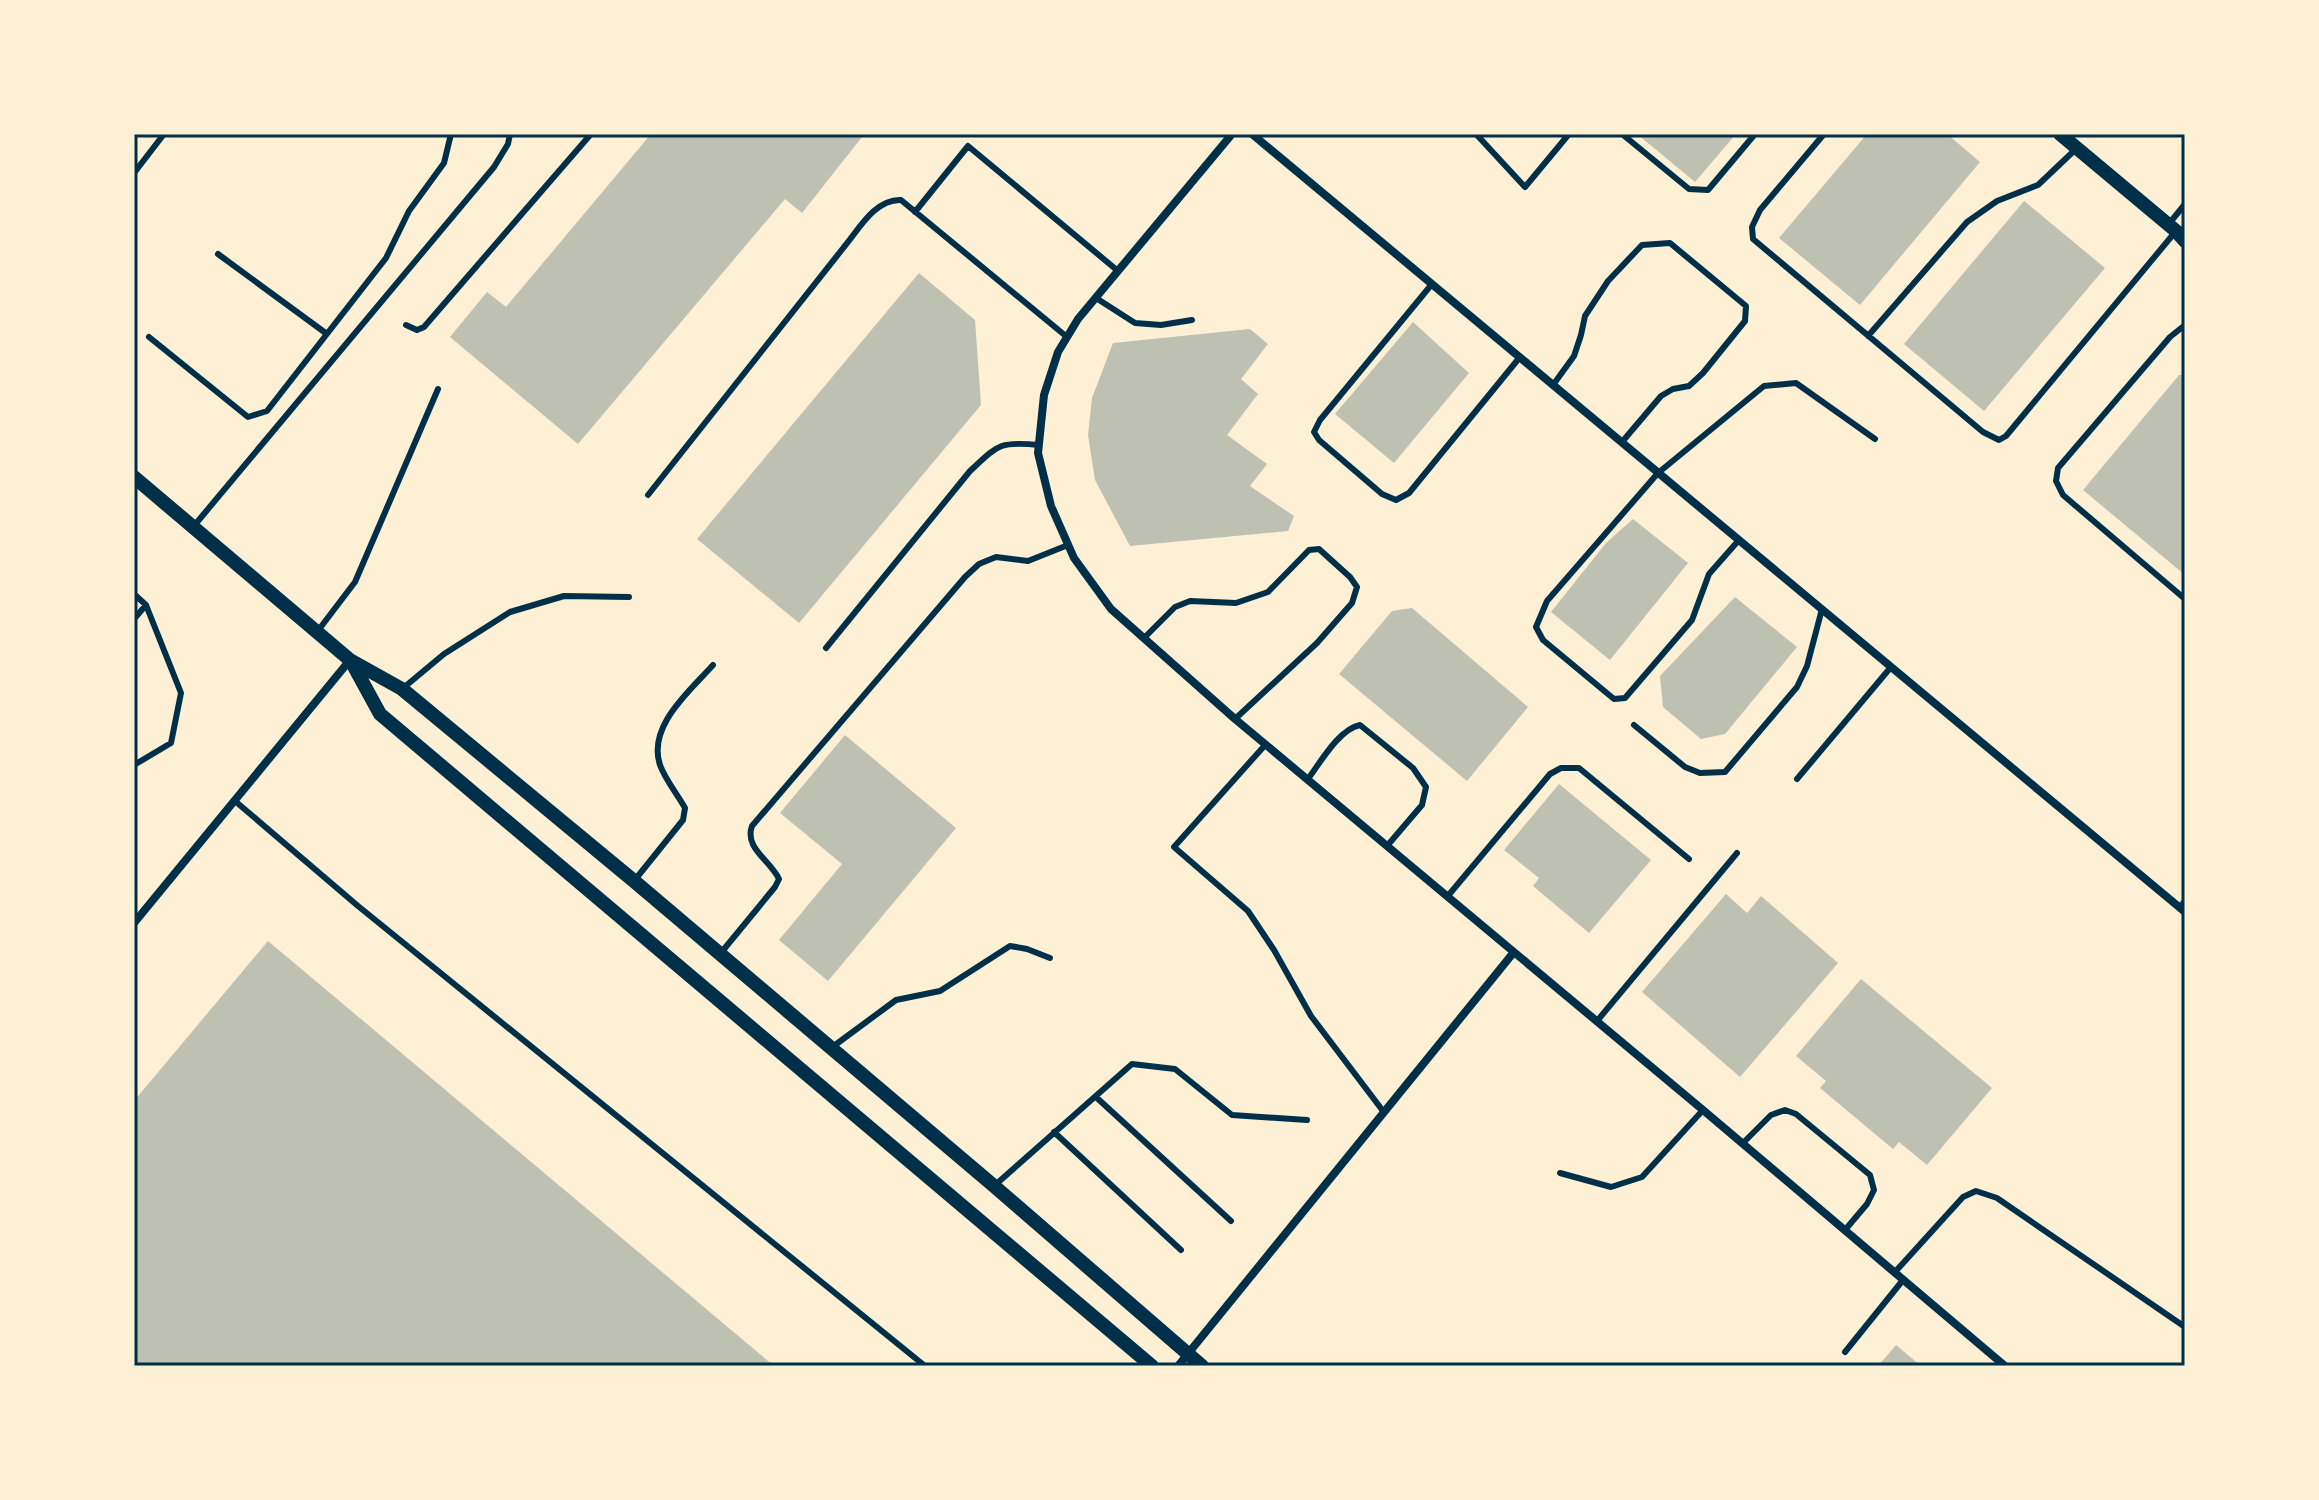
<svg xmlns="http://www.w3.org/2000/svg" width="2319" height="1500" font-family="'Crimson Pro',serif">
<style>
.building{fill:#bec0b2}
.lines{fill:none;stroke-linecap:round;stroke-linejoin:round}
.service{stroke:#003049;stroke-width:6}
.minor{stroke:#003049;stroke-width:8}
.tertiary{stroke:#003049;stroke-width:14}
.neatline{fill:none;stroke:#003049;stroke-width:3}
</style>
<rect width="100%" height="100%" fill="#fdf0d5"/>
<!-- building -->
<path class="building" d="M651,134H858L862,137L802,213L785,199L578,444L450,337L487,292L506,307Z
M1637,134H1736L1695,182Z
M1867,134H1947L1980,162L1860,305L1779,238Z
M2024,201L2105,268L1984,411L1904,344Z
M919,273L975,320L981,405L799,623L697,539Z
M1413,322L1469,373L1394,463L1335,414Z
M1250,329L1268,344L1241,379L1258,394L1227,435L1267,464L1250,486L1294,516L1288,531L1130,546L1095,480L1088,435L1092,398L1113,343Z
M2179,375H2185V575L2083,490Z
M1633,519L1688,563L1610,660L1551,612L1606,543Z
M1735,597L1797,647L1725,734L1701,739L1663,707L1660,676Z
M1412,608L1528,707L1467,781L1339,674L1392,611Z
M845,735L956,828L828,981L779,940L842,864L780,813Z
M1559,784L1651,860L1589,933L1533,886L1539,878L1504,850Z
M1726,894L1747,913L1761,896L1838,963L1740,1077L1642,992Z
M268,941L405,1056L774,1366H134V1101Z
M1861,979L1992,1088L1927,1165L1899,1142L1893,1149L1820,1088L1826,1081L1796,1056Z
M1896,1345L1921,1366H1878Z"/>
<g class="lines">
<!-- service -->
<path class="service" d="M1476,134L1525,187L1569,134
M1622,134L1689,189L1708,190L1755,134
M1824,134L1760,210L1752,227L1753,239L1983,432L1999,440L2006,436L2176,231
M134,173L164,134
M915,212L968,146L1118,271
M2168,225L2185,204
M218,254L327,334
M1432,284L1320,420L1314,432L1319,440L1382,494L1396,500L1409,493L1520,357
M1096,298L1135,323L1161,325L1192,320
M406,325L417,330L424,327L591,134
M2185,325L2170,337L2058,468L2056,481L2063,495L2185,599
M1868,336L1967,222L1997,201L2038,185L2077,148
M149,337L248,417L267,411L386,258L409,211L444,163L451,134
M1553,385L1574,356L1581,335L1585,316L1608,281L1642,245L1670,243L1746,306L1745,321L1703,373L1689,386L1673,389L1661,396L1622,442
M648,495L844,247C859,229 875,199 901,200L1067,337
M193,527L494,167L508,144L510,134
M1739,540L1709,574L1692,620L1625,698L1614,699L1543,640L1536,627L1547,601L1658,473L1764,386L1796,383L1875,439
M134,594L146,605L181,693L171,743L134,765
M134,619L146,605
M317,632L355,582L438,389
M1145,637L1175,607L1190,601L1236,603L1268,592L1309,550L1319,549L1350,577L1357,587L1352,603L1317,643L1235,719
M826,648L970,471C998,445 999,441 1039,445
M402,689L444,654L510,612L564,596L629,597
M1634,725L1685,767L1700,773L1725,772L1797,687L1807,666L1822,609
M1266,744L1174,847L1248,911L1274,950L1311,1016L1383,1111
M1308,779C1320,763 1339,729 1360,725L1413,768L1426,787L1422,805L1387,846
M1797,779L1891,667
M235,801L358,906L925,1366
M634,881L683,820L685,808C677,794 665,779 660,765C647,726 690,691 713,665
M1447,897L1550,774L1561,768H1579L1689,859
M2180,907L2185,901
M720,954L775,887L779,879C770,860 744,848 752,826L965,577L979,564L996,557L1028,561L1068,545
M1597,1021L1737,853
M831,1048L896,1000L940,991L1010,946L1027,949L1050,958
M1097,1098L1231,1221
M1054,1132L1181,1250
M1743,1143L1771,1115L1785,1110L1796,1114L1870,1175L1874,1190L1867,1204L1845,1230
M1560,1173L1611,1187L1642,1177L1703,1110
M994,1186L1132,1064L1175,1069L1232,1115L1307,1120
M1895,1272L1963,1197L1976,1191L1997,1198L2185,1327
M1845,1352L1903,1280"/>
<!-- minor -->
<path class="minor" d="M1232,134L1078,319L1058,352L1044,395L1038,453L1051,506L1074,558L1111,609L1235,719L1703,1110L2005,1366
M1252,134L2185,912
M134,923L350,660
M1178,1366L1514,952"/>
<!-- tertiary -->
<path class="tertiary" d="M2060,134L2176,231L2185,241
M134,477L350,660L402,689L634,881L994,1186L1202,1366
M351,661L380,714L1152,1366"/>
</g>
<!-- border -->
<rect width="2319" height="1500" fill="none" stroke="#fdf0d5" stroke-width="272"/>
<rect x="136" y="136" width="2047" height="1228" class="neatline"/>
</svg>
